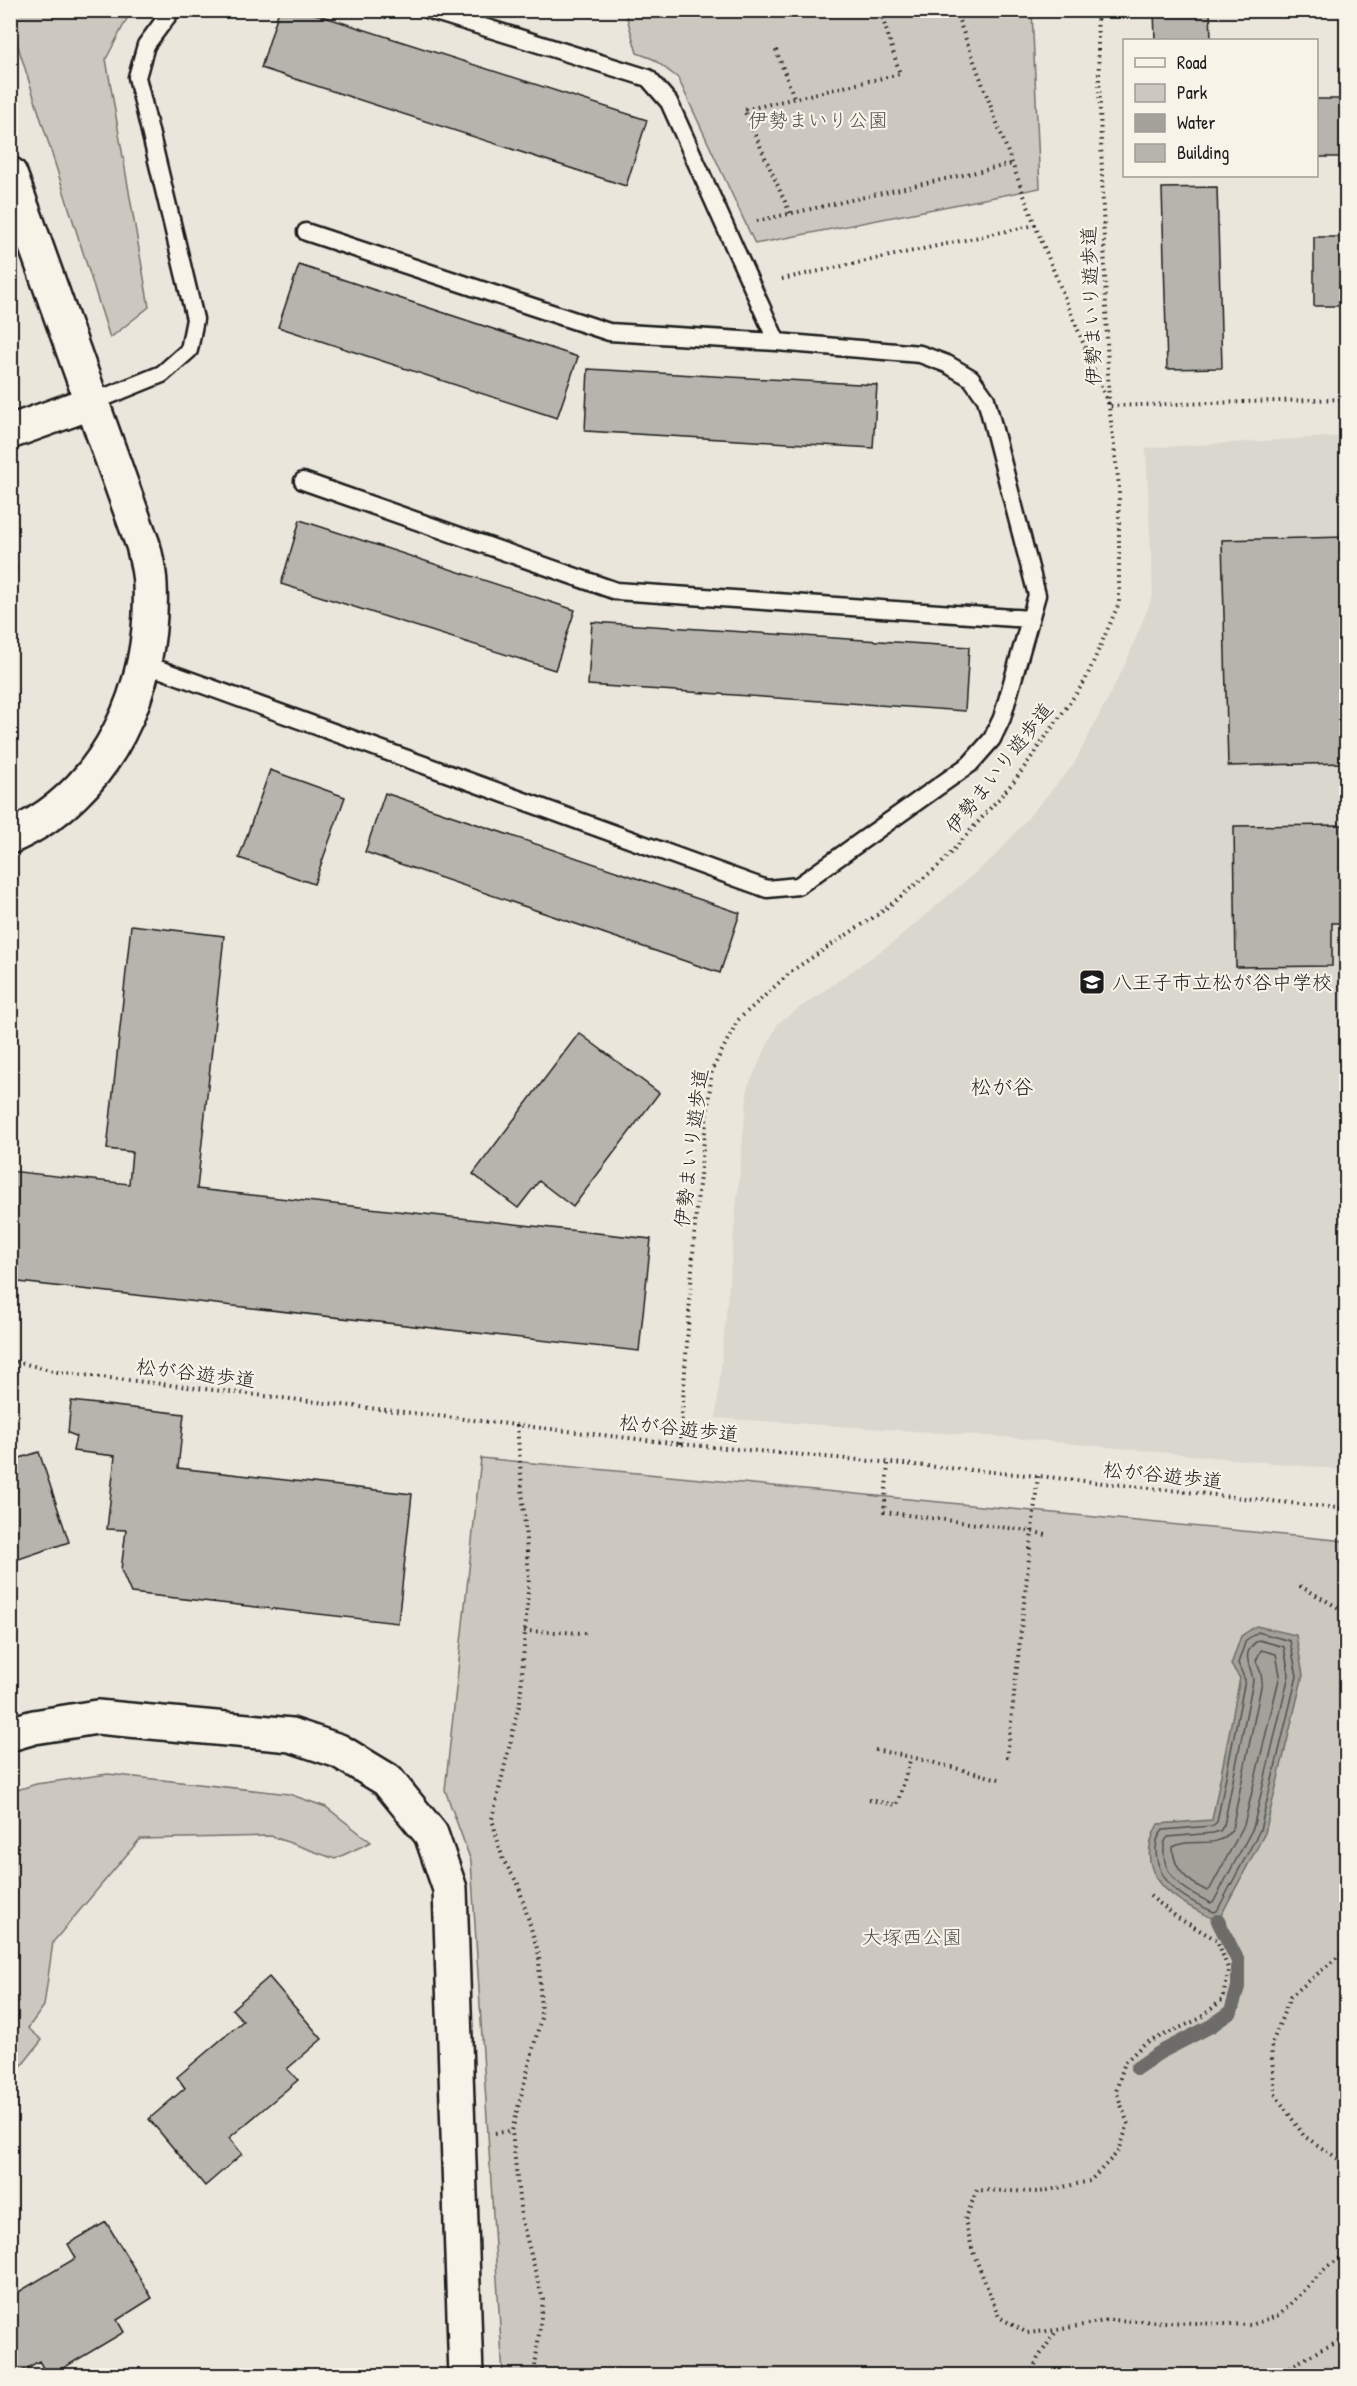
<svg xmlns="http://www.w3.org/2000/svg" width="1357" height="2386" font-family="'Patrick Hand','Klee One',sans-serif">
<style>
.built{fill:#dad7ce}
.green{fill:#ccc8c0;stroke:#74726e;stroke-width:1.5}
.water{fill:#a3a19a;stroke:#6d6c68;stroke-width:1.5}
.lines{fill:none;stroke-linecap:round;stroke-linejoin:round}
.shore{stroke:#52514e;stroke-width:1.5}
.stream{stroke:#6d6c68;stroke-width:14}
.building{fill:#b6b4ac;stroke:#1c1c1c;stroke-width:1.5}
.lane-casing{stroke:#1c1c1c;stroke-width:21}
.street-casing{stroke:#1c1c1c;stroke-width:38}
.secondary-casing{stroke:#1c1c1c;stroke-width:38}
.path{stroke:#1c1c1c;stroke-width:4;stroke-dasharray:1.5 4.5;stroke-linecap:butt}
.lane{stroke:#f7f3e8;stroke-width:16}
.street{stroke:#f7f3e8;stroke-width:33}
.secondary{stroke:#f7f3e8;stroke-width:33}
.labels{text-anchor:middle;stroke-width:4.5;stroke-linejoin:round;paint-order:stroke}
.park-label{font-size:20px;fill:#51504d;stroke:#f7f3e8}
.street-label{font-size:20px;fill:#1c1c1c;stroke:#f7f3e8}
.poi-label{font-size:20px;fill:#1c1c1c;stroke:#f7f3e8;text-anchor:start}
.neighbourhood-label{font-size:21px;fill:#1c1c1c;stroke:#f7f3e8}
</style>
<rect width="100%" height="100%" fill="#eae6dc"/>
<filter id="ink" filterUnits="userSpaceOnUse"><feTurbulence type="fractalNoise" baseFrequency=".0167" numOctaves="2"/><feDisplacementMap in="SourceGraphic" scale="12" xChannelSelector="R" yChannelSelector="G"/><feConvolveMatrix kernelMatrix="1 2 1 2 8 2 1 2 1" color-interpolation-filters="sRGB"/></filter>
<g filter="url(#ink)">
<!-- built -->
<path class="built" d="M1346,436V1470L1003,1437L716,1418L748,1086L778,1023L895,941L997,854L1074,764L1125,665L1153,595L1146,448Z"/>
<!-- green -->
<path class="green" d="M10,11H131L106,59L149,307L110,338L11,24Z
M625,11H1032L1040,188L755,244L678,78L653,59L637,53Z
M481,1458L1346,1541V2375H503L471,1861L445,1790Z
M108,1774L289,1794L326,1807L371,1842L335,1859L271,1836L140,1839L53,1942L44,2006L28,2028L42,2040L11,2079V1792L36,1784Z"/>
<!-- water -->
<path class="water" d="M1256,1626L1296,1635L1303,1675L1265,1833L1218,1921C1178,1902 1129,1877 1158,1824L1212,1820L1240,1678L1231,1665L1241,1636Z"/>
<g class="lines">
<!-- shore -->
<path class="shore" d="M1258,1632L1290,1641L1297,1676L1260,1830L1217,1911L1214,1912C1186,1900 1158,1885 1156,1851C1156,1842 1157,1837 1163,1830L1212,1826L1217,1822L1245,1680L1238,1663L1246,1640Z
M1259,1640L1284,1647L1289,1675L1253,1828L1214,1901L1211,1903C1190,1893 1165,1880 1164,1854C1164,1847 1163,1842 1168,1837L1213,1833L1220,1831L1224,1825L1253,1681C1252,1666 1238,1653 1259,1640Z
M1261,1650L1276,1654L1280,1675L1244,1825L1210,1889L1207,1891C1187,1881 1173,1869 1173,1847C1192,1836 1218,1852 1232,1829L1262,1682L1261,1673L1256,1661Z"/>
<!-- stream -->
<path class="stream" d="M1137,2068L1159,2053L1211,2026L1231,2012L1238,1987V1961L1218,1921"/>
</g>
<!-- building -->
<path class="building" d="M279,10H303L647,120L626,186L261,68Z
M1154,10H1210L1211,40H1155Z
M1316,99H1346V157H1316Z
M1217,187L1222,368L1167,369L1162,188Z
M1314,237H1346V306H1314Z
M299,265L578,357L557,418L278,327Z
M588,369L877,385L873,448L585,431Z
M300,520L575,610L555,670L281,584Z
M1346,537V763L1228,766L1222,540Z
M10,552L17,569L10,572Z
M592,622L969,647L965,711L588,685Z
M270,770L345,797L314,884L239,858Z
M385,793L740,913L720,973L365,852Z
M1346,825V923H1332V966L1236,967L1234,826Z
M131,925L224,936L197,1189L651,1239L639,1351L10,1281V1171L129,1184L132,1152L107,1149Z
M579,1033L659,1093L573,1207L539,1181L518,1208L473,1174Z
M71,1401L184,1414L178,1468L412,1494L398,1623L131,1593L121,1570L126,1530L107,1529L115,1456L73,1451L76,1436L68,1433Z
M39,1452L69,1542L10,1562V1461Z
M269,1977L322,2039L287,2069L298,2080L229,2138L242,2154L205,2186L149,2119L185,2088L177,2077L243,2021L232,2009Z
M106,2222L152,2298L117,2320L124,2332L50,2376H48L39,2361L14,2376H10V2297L76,2258L68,2244Z"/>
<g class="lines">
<defs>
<path id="lane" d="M429,10L648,78L669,102L777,342
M93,402L162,374L189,350L195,319L137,77L146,45L172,10
M303,481L616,591L1030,619
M145,664L767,889L798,886L970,764L992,739L1002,718L1037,595L986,399L971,378L947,364L920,354L777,342L609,332L306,232"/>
<path id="street" d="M10,432L93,402"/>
<path id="secondary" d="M10,174L143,545C146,558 150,572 150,585C155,688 108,794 10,837
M10,1734L34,1727L97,1717L291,1735L339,1751L387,1780L431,1834L450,1889L466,2376"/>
</defs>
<!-- lane casing -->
<use href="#lane" class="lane-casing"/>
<!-- street casing -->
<use href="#street" class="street-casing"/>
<!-- secondary casing -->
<use href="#secondary" class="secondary-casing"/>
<!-- path -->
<path class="path" d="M955,10L1035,225
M776,50L795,100
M790,213L744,110L900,74L880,10
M757,221L1012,164
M782,279L1035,225L1109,406L1346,399
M10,1360L58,1372L680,1444L1038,1476L1346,1509
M517,1425L529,1577L520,1702L492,1819L503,1860L518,1884L539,1955L541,2018L512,2131L521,2217L543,2300L535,2367L538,2376
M680,1444L696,1211L712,1070L738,1020L793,970L880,913L941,864L1016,779L1085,681L1119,603V486L1109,406L1097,10
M888,1464L884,1512L1031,1531L1050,1536
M1300,1586L1346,1612
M524,1631L588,1633
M875,1750L911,1757L1003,1780
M1007,1758L1038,1476
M869,1800L897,1805L911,1757
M1150,1896L1178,1918L1217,1940L1229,1971L1222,2000L1199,2019L1144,2044L1125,2062L1116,2091L1128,2124L1119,2151L1090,2181L1040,2192L977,2190L965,2220L973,2252L999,2317L1027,2333L1057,2330L1109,2320L1251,2325L1279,2315L1328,2266L1346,2255
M1346,1950L1290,1997L1271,2046L1275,2094L1304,2136L1346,2164
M495,2133L512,2131
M1030,2376L1038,2358L1057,2330
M1274,2376L1322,2349L1346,2339"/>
<!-- lane -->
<use href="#lane" class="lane"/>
<!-- street -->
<use href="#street" class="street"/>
<!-- secondary -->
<use href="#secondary" class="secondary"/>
</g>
</g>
<!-- icons -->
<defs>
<symbol id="school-square" viewBox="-11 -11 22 22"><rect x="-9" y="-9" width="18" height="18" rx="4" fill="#1c1c1c" stroke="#f7f3e8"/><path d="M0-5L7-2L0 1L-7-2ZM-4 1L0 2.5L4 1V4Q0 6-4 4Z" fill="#fff"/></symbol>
</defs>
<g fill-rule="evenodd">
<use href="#school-square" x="1077" y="967" width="30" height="30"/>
</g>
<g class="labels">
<!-- park labels -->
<g class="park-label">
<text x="818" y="127">伊勢まいり公園</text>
<text x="912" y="1944">大塚西公園</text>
</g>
<!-- street labels -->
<g class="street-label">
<text transform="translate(1091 306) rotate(-92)" y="7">伊勢まいり遊歩道</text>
<text transform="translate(999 768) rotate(-52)" y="7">伊勢まいり遊歩道</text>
<text transform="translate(691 1148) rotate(-83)" y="7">伊勢まいり遊歩道</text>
<text transform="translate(196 1373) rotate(7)" y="7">松が谷遊歩道</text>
<text transform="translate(679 1428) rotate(6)" y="7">松が谷遊歩道</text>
<text transform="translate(1163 1475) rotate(6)" y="7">松が谷遊歩道</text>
</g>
<!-- poi labels -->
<g class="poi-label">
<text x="1112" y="989">八王子市立松が谷中学校</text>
</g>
<!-- neighbourhood labels -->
<g class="neighbourhood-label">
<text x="1002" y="1094">松が谷</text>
</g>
</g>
<!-- margin -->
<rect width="1357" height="2386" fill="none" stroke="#f7f3e8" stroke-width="36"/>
<rect x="18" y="18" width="1321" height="2350" fill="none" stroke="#1c1c1c" stroke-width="2" filter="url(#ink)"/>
<!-- legend -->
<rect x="1123" y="39" width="195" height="138" fill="#f7f3e8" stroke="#9f9d96" stroke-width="1.5"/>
<rect x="1135" y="58" width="30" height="9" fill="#f7f3e8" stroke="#9f9d96" stroke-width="1.5"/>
<text x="1177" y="69" font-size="18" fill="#1c1c1c">Road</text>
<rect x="1135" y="84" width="30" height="18" fill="#ccc8c0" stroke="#9f9d96" stroke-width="1.5"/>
<text x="1177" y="99" font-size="18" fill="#1c1c1c">Park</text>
<rect x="1135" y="114" width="30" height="18" fill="#a3a19a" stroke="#9f9d96" stroke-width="1.5"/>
<text x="1177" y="129" font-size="18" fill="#1c1c1c">Water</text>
<rect x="1135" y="144" width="30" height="18" fill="#b6b4ac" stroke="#9f9d96" stroke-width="1.5"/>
<text x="1177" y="159" font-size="18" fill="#1c1c1c">Building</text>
</svg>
